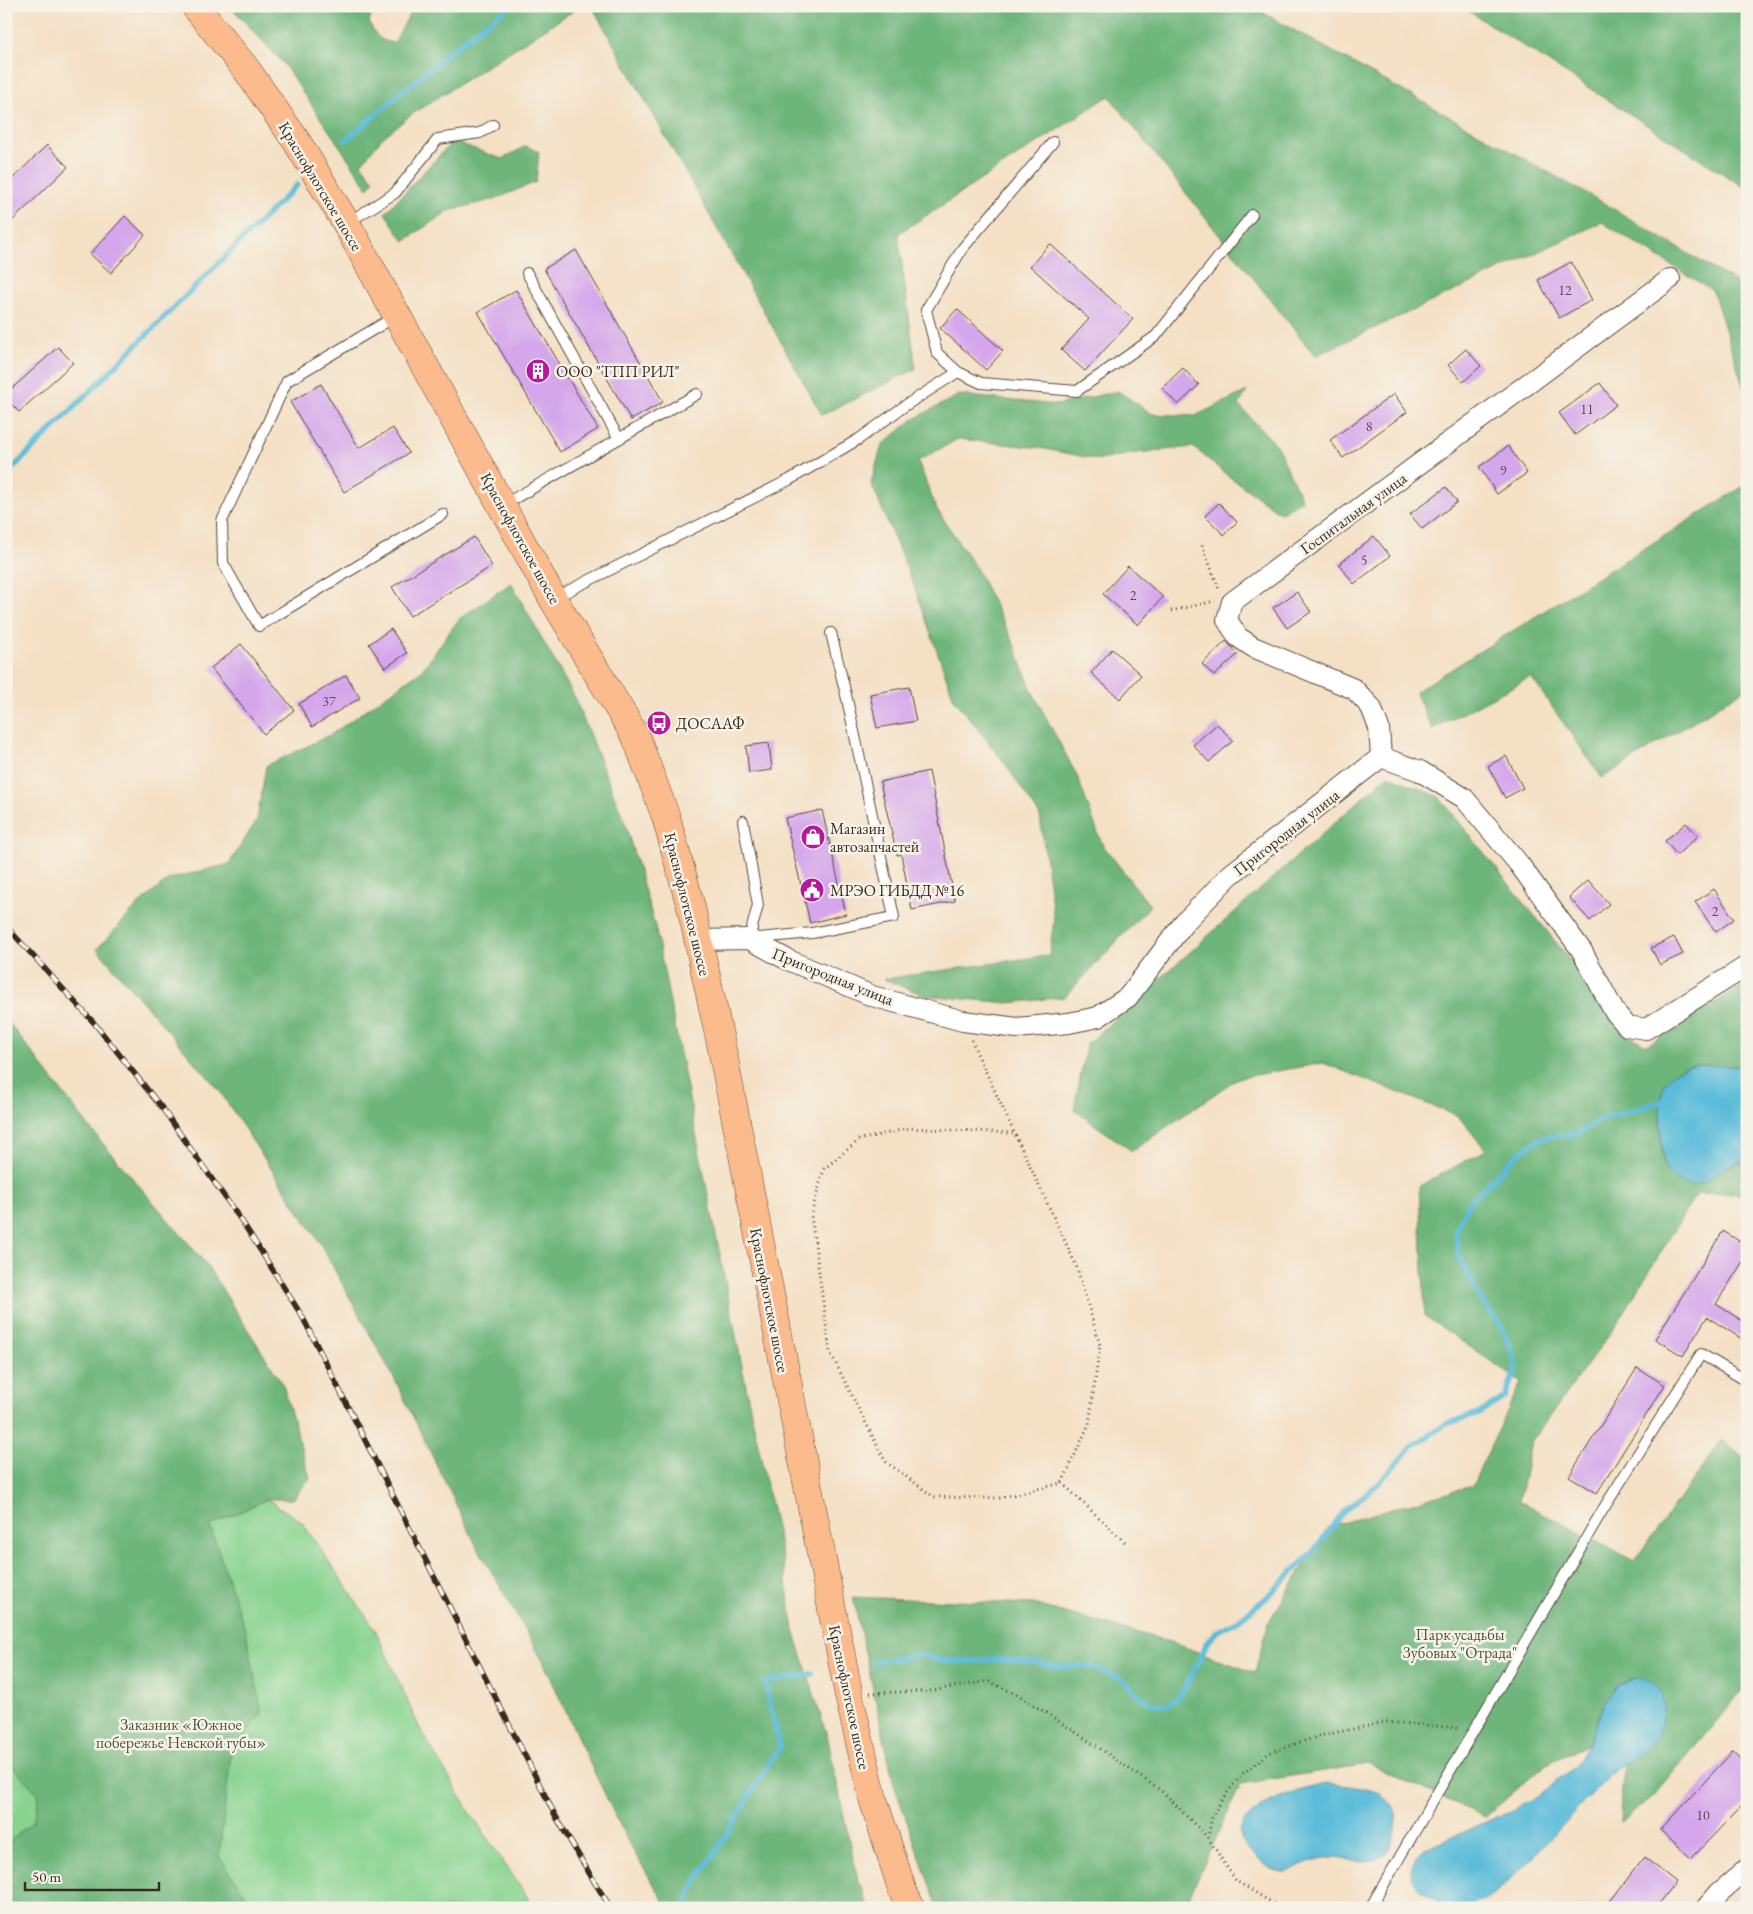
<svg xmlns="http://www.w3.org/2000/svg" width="1753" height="1914" font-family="'EB Garamond',serif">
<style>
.green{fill:#87d390;stroke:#617e57}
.forest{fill:#6db57a;stroke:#54704c}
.water{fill:#5abcd9;stroke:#4a737c}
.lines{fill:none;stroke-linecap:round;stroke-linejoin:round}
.stream{stroke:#5abcd9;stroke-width:5.5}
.building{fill:#d4a6eb}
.service-casing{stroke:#574537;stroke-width:12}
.minor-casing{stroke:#574537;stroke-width:22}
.primary-casing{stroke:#574537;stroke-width:29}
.path{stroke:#574537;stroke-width:3;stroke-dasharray:1 4;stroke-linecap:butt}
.service{stroke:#fff;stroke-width:10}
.minor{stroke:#fff;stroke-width:20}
.primary{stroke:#fbbb8c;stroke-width:28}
.rail-casing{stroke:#3b2a1e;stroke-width:5.5}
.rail{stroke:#f7f3e8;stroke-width:4;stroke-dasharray:11;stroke-linecap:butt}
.labels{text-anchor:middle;stroke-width:5;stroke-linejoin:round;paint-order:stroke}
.number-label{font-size:14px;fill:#614951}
.street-label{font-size:16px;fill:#3b2a1e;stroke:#f7f3e8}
.poi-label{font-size:16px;fill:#3b2a1e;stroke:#f7f3e8;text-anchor:start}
.park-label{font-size:16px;fill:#4e543a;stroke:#f7f3e8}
</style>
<rect width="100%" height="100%" fill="#f7f3e8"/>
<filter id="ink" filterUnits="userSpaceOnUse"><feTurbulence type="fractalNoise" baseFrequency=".02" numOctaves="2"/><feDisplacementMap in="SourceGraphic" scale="10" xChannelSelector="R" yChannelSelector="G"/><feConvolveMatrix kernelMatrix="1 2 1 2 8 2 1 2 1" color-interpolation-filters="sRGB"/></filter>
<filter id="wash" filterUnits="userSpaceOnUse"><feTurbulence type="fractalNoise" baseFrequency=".0096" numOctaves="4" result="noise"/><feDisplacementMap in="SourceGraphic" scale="20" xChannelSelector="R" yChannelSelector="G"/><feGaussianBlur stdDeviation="1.12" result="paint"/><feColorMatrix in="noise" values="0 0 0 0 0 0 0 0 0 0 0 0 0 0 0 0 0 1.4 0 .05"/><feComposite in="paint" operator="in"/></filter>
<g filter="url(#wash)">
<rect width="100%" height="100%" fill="#f4e0c5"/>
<!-- green -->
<path class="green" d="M6,1207L244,1510L267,1499L302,1522L375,1629L420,1729L472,1816L535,1908H6Z"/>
<!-- forest -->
<path class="forest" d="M230,6H377L373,10L369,22C375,35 379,41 394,43L414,6H581L412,114L381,139L361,164L374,180L368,188L283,63Z
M592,6H1251L1602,202L1747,289V398L1713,291L1602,222L1315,356L1109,96L898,234L916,369L822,415Z
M1460,6H1747V189L1467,10Z
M453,141L502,159L526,146L539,152L536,182L495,199L448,211L404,241L385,213Z
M1118,391L1152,414L1195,416L1247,391L1239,405L1277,446L1302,500L1280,513L1227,475L1193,447L1137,453L1100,460L1040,448L958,439L918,461L936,508L976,568L1012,639L1032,691L1077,776L1102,844L1150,906L1065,997L1008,1003L923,995L884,979L1049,955L1054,920L1040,816L1001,758L954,699L913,583L871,483L882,445L912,420L959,395L1057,405Z
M1747,484V688L1602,778L1531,677L1432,729L1415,692Z
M511,583L574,696L624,820L655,926L751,1412L781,1551L794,1630L828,1739L855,1869L869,1908H668L628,1842L582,1747L543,1661L475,1543L394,1378L320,1243L219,1090L97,949L139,904L169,879L229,864L257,820L266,766L332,734L422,670L459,619Z
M1388,775L1439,797L1584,977L1621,1032L1647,1045L1747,983V1062C1731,1069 1714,1064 1697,1065C1647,1068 1660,1134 1665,1168L1699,1184L1727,1167L1747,1161V1194L1697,1193L1615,1327L1531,1442L1519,1501L1634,1561L1722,1440L1747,1461V1685L1655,1794L1621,1823L1622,1788L1625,1762L1644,1750L1661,1730L1637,1676L1618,1684L1603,1706L1588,1744L1545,1765L1485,1817L1368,1764L1241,1784L1184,1908H938L894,1785L853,1597L1033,1604L1171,1642L1255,1673L1267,1625L1328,1527L1472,1486L1521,1382L1425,1316L1419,1186L1486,1150L1458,1116L1323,1063L1238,1078L1132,1151L1074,1110L1086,1045Z
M6,1019L93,1132L206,1264L283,1385L310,1478L293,1499H267L210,1526L246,1632L262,1713L231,1754L219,1856L254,1908H6V1845L34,1820L39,1795L6,1760Z"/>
<!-- water -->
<path class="water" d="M1747,1062V1161C1740,1162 1734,1164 1728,1166C1715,1173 1703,1187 1688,1185C1679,1184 1668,1175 1665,1166C1663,1159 1663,1151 1662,1144C1661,1123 1654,1089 1673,1074C1694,1057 1723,1072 1747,1062Z
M1637,1676C1652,1682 1663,1687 1663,1705C1663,1713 1664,1721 1661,1729C1654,1747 1624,1763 1609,1775C1583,1803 1558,1831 1531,1859C1518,1872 1504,1887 1489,1897C1479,1903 1460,1908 1448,1906C1443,1905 1436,1900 1432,1897C1408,1884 1403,1866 1426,1848L1511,1811L1537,1797L1575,1766L1588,1744L1603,1706L1618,1684Z
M1327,1784C1348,1786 1392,1787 1396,1814C1397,1819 1395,1825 1395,1829C1394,1839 1390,1851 1382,1856C1366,1866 1344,1857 1325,1858C1318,1859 1307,1862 1300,1865C1295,1867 1291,1872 1286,1872C1271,1874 1249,1853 1242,1840C1240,1837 1240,1832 1239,1829C1258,1800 1296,1790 1327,1784Z"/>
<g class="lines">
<!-- stream -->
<path class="stream" d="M346,140L459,44L510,6
M6,475L297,185
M874,1662L920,1655L939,1660L965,1662L993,1659L1034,1662L1059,1667L1090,1666L1123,1680L1139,1696L1151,1704L1166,1705L1177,1699L1187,1685L1206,1645L1216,1632L1236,1622L1265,1599L1312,1553L1345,1510L1377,1485L1411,1447L1448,1423L1478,1414L1505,1397L1516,1369L1513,1352L1499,1323L1481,1300L1458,1254L1456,1230L1468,1204L1517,1154L1542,1138L1578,1133L1599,1120L1660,1102
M686,1908C692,1880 713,1858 727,1834C745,1804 760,1775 780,1748L765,1682L812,1674"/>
</g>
<g id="blocks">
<!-- building -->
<path class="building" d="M47,145L68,167L13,220L6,212V185Z
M125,216L145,235L111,273L90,254Z
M1050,244L1133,319L1085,371L1061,350L1089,319L1030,266Z
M576,250L663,402L631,420L544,269Z
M1571,262L1592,300L1559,318L1538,280Z
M516,290L598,429L560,452L478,312Z
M957,309L1003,351L986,370L940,328Z
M58,347L73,363L19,412L6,399V394Z
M1466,349L1481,366L1463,382L1448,365Z
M1183,368L1199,385L1178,405L1162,388Z
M1600,383L1616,405L1575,435L1559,413Z
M321,384L359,448L393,428L409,453L344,492L290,402Z
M1394,394L1407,412L1343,458L1330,440Z
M1508,446L1527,473L1497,494L1479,467Z
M1446,487L1457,502L1422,529L1410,514Z
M1219,503L1237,522L1224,535L1205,516Z
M1374,536L1390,556L1354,584L1339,564Z
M474,537L492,566L410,616L392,587Z
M1128,566L1163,597L1138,625L1103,594Z
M1297,592L1311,612L1287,628L1273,608Z
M391,629L407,653L385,668L369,644Z
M1226,641L1238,654L1214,676L1202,664Z
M241,644L294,710L264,734L211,668Z
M1112,649L1141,675L1120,699L1091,673Z
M346,675L360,698L312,727L299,704Z
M909,687L916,721L877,728L870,694Z
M1217,724L1233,741L1209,762L1193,745Z
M769,743L772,770L749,773L746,746Z
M1506,756L1523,788L1505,798L1488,766Z
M929,771L955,901L912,910L901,854L897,855L880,782Z
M822,810L846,914L810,923L785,818Z
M1686,823L1698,836L1677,855L1665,841Z
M1588,880L1609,904L1590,921L1569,897Z
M1714,889L1734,919L1716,932L1695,902Z
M1674,937L1683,954L1660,965L1651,948Z
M1723,1231L1747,1246V1255L1716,1304L1747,1324V1342L1707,1317L1683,1356L1655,1339Z
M1637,1368L1665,1385L1597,1493L1569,1476Z
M1733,1751L1747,1764V1800L1691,1859L1660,1830Z
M1644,1857L1676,1882L1656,1908H1605Z"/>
</g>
</g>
<g filter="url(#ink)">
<use href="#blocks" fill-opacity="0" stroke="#574537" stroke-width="1"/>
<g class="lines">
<defs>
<path id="service" d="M1053,142L962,249L926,310L937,353L958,372L981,383L1077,391L1156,336L1252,215
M347,223L395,193L438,139L480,133L493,125
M527,273L619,439
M396,316L287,381L222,521L223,563L259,626L443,514
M503,505L697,394
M554,598L789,480L859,439L906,405L958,372
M743,821L758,905L749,939L812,933L894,917L847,699L831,633
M1370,1908L1602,1511L1701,1354L1747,1381"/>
<path id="minor" d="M1381,757L1379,728L1371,707L1354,689L1253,647L1238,637L1227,620L1232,602L1670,279
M698,940L749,939L786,959L872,996L963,1021L1017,1028L1069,1023L1098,1017L1128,997L1184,923L1230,875L1381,757L1420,771L1464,798L1519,864L1582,951L1614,1011L1627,1026L1646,1029L1747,966
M1706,1908L1720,1892L1747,1869"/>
<path id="primary" d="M195,6L246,69L297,142L346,223L553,599L636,737L666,817L691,907L722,1049L849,1696L873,1799L903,1892L911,1908"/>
</defs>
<!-- service casing -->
<use href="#service" class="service-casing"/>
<!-- minor casing -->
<use href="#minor" class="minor-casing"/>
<!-- primary casing -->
<use href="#primary" class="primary-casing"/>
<!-- path -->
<path class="path" d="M1202,545L1219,589
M1171,611L1215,601
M971,1040L1076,1265L1100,1345L1089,1424L1062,1483L1000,1498L934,1497L885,1461L830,1352L811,1215L824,1169L859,1140L909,1128L1013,1133
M1062,1483L1126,1543
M870,1693L930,1691L988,1681L1020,1696L1089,1741L1164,1793L1208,1838L1236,1881L1281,1908
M1208,1838L1212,1817L1223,1798L1242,1774L1269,1753L1319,1736L1387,1722L1460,1728"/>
<!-- service -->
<use href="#service" class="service"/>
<!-- minor -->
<use href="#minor" class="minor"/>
<!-- primary -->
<use href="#primary" class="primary"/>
<defs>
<path id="rail" d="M6,926L95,1024L162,1108L243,1223L302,1316L555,1815L595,1883L611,1908"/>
</defs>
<!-- rail casing -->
<use href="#rail" class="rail-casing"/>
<!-- rail -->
<use href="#rail" class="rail"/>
</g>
</g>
<!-- icons -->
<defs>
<symbol id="building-disc" viewBox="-11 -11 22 22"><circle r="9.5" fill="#b5179e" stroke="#f7f3e8"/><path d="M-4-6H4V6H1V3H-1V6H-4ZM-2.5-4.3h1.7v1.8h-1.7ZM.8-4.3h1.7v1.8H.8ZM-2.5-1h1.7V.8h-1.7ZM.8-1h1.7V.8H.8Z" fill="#fff"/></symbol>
<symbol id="bus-disc" viewBox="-11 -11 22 22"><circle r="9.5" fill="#b5179e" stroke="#f7f3e8"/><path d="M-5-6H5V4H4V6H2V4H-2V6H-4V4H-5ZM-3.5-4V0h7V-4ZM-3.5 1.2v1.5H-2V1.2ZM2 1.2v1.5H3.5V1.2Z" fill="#fff"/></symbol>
<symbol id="shop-disc" viewBox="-11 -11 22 22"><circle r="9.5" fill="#b5179e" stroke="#f7f3e8"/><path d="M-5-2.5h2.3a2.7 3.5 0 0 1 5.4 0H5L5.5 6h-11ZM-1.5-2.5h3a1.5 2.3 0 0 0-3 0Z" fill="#fff"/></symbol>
<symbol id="civic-disc" viewBox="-11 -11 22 22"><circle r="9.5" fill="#b5179e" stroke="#f7f3e8"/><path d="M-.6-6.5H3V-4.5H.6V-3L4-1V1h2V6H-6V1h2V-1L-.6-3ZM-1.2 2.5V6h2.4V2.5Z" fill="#fff"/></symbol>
</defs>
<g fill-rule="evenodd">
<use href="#building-disc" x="524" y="357" width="28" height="28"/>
<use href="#bus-disc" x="645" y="709" width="28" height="28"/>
<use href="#shop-disc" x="799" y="823" width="28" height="28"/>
<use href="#civic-disc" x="798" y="876" width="28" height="28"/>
</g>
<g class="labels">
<!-- number labels -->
<g class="number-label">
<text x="1565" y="295">12</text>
<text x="1587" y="414">11</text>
<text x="1369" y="431">8</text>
<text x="1503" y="475">9</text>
<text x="1364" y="565">5</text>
<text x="1133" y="600">2</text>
<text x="329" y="706">37</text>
<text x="1715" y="916">2</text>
<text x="1703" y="1820">10</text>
</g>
<!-- street labels -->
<g class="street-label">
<text transform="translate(321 186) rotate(59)" y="6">Краснофлотское шоссе</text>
<text transform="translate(1353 513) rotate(-36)" y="6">Госпитальная улица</text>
<text transform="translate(521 538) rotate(61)" y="6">Краснофлотское шоссе</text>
<text transform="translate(1286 832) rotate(-38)" y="6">Пригородная улица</text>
<text transform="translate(688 904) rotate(76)" y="6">Краснофлотское шоссе</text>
<text transform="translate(833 976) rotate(22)" y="6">Пригородная улица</text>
<text transform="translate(770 1300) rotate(79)" y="6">Краснофлотское шоссе</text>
<text transform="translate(850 1697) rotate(78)" y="6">Краснофлотское шоссе</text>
</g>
<!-- poi labels -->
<g class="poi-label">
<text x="556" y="377">ООО "ТПП РИЛ"</text>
<text x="676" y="729">ДОСААФ</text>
<text x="830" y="834">Магазин<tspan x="830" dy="18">автозапчастей</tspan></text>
<text x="830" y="896">МРЭО ГИБДД №16</text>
</g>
<!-- park labels -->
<g class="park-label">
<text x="1460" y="1640">Парк усадьбы<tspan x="1460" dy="18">Зубовых "Отрада"</tspan></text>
<text x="181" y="1730">Заказник «Южное<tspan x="181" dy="18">побережье Невской губы»</tspan></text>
</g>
</g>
<!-- margin -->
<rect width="1753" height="1914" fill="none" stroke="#f7f3e8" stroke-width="25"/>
<!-- scale -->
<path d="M25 1882v8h134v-8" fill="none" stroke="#3b2a1e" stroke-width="2.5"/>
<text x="32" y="1882" font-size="15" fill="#3b2a1e" stroke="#f7f3e8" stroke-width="4" paint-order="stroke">50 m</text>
</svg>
